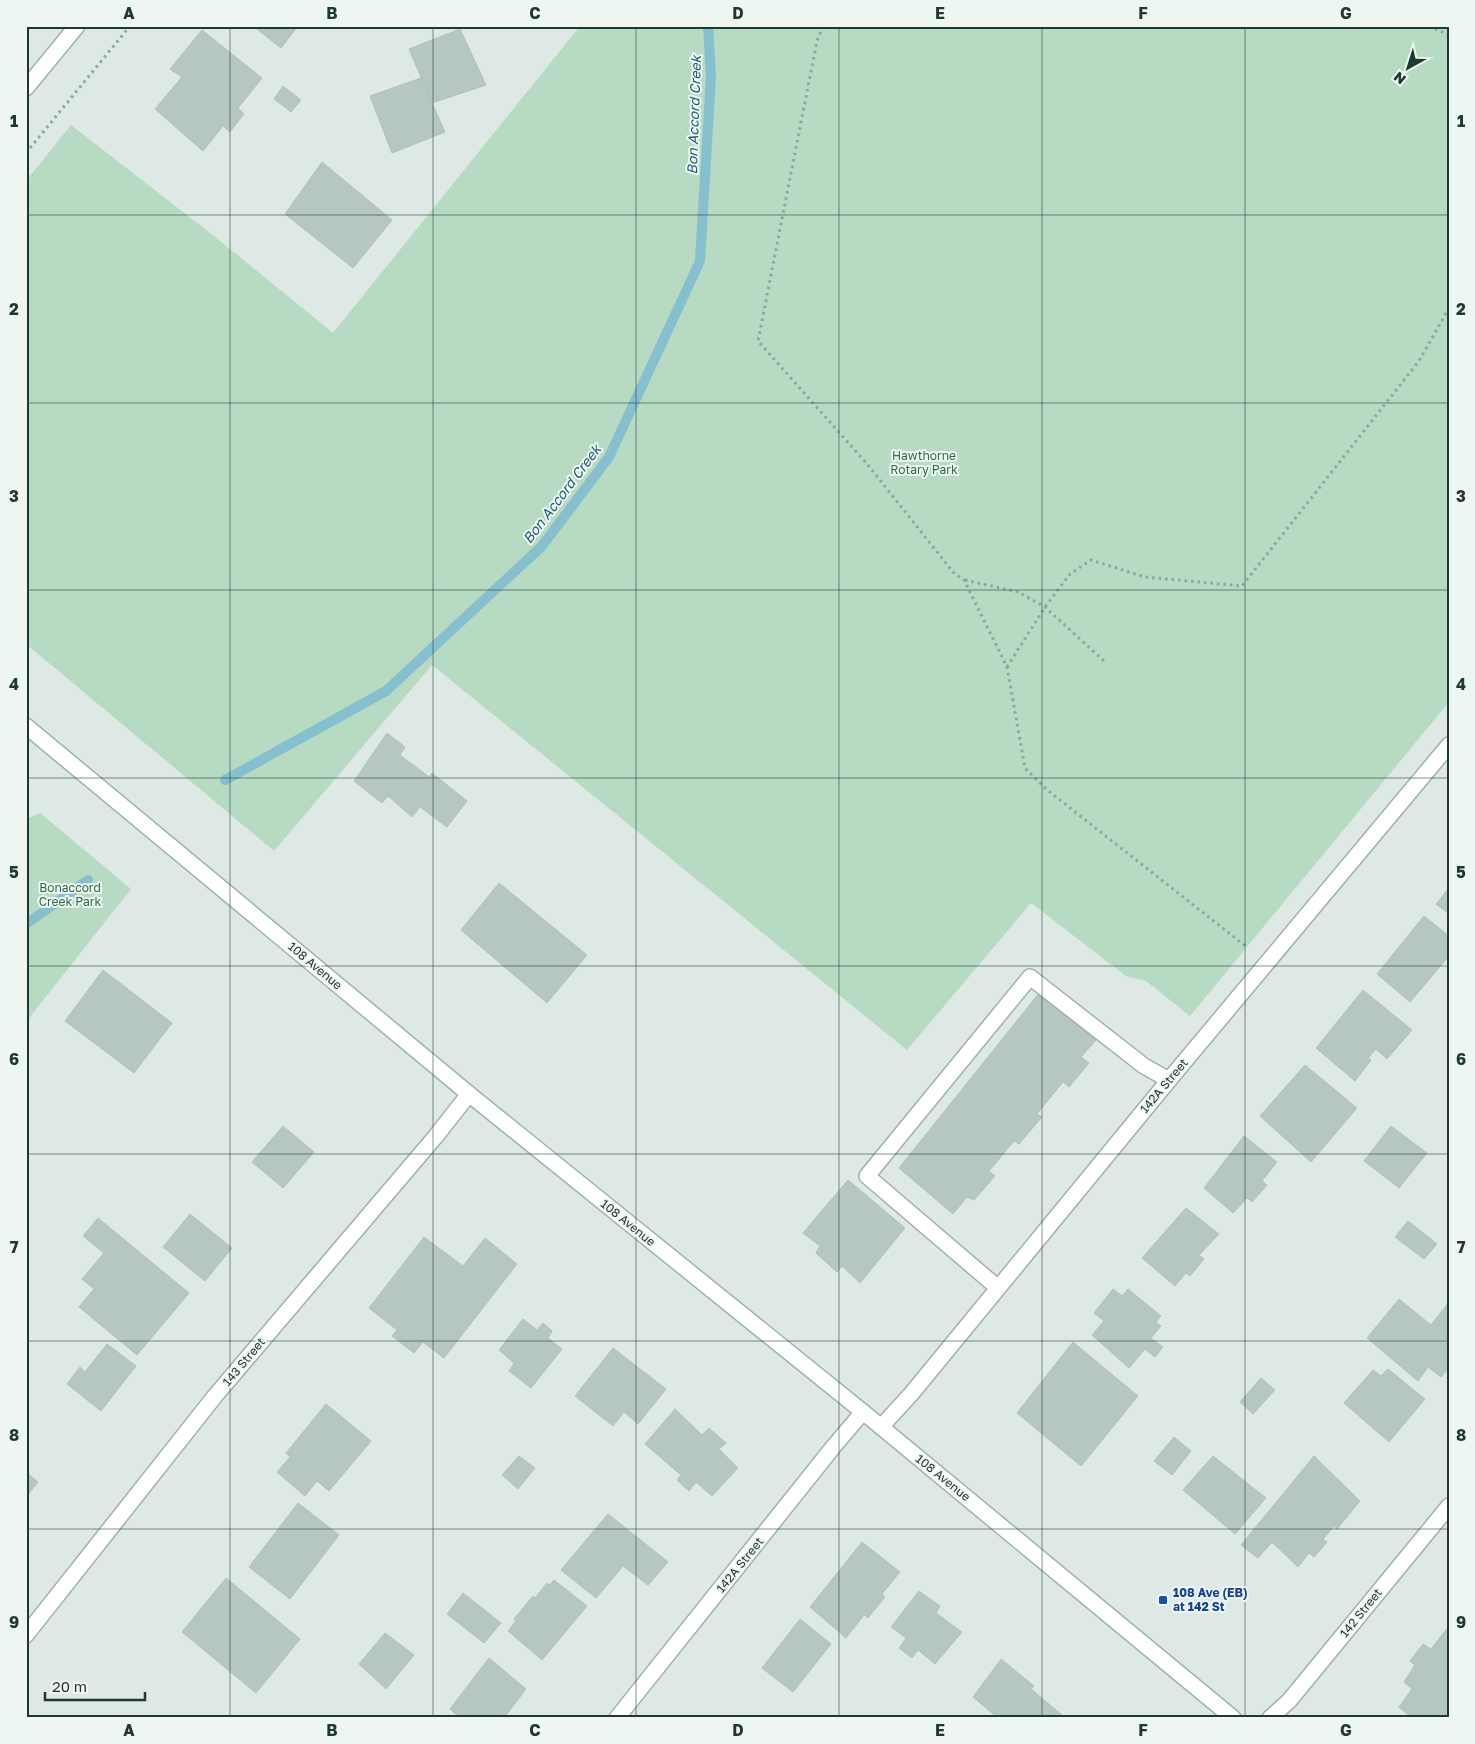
<svg xmlns="http://www.w3.org/2000/svg" width="1475" height="1744" font-family="'Golos Text',sans-serif">
<style>
.green{fill:#b6dac2}
.lines{fill:none;stroke-linecap:round;stroke-linejoin:round}
.stream{stroke:#86bfce;stroke-width:10}
.building{fill:#b6c6c1;stroke:#b0c2bc}
.lane-casing{stroke:#a1b0ac;stroke-width:18}
.street-casing{stroke:#a1b0ac;stroke-width:18}
.secondary-casing{stroke:#9db4ad;stroke-width:18}
.path{stroke:#7faca0;stroke-width:3;stroke-dasharray:2.5 4;stroke-linecap:butt}
.lane{stroke:#fff;stroke-width:15}
.street{stroke:#fff;stroke-width:15}
.secondary{stroke:#fff;stroke-width:15}
.grid{fill:none;stroke:#203833;stroke-width:1;stroke-opacity:0.55}
.transit-dot{fill:#1a4fb4;stroke:#eef6f2;stroke-width:2}
.labels{text-anchor:middle;stroke-width:4;stroke-linejoin:round;paint-order:stroke}
.park-label{font-size:12px;fill:#2b6d49;stroke:#eef6f2}
.street-label{font-size:12px;fill:#203833;stroke:#eef6f2}
.transit-label{font-size:12px;font-weight:bold;fill:#164399;stroke:#eef6f2;text-anchor:start}
.water-label{font-size:14px;font-style:italic;fill:#1c5e72;stroke:#eef6f2}
.neatline{fill:none;stroke:#203833;stroke-width:2}
.grid-label{font-size:16px;text-anchor:middle;font-weight:bold;fill:#203833}
</style>
<rect width="100%" height="100%" fill="#dee9e5"/>
<!-- green -->
<path class="green" d="M580,26H1449V702L1190,1016L1146,981L1126,976L1031,903L907,1050L432,665L274,851L26,644V181L71,125L214,236L333,333Z
M40,813L131,889L26,1022V819Z"/>
<g class="lines">
<!-- stream -->
<path class="stream" d="M225,780L386,691L542,546L609,457L700,261L711,76L708,26
M26,924L88,880"/>
</g>
<!-- building -->
<path class="building" d="M253,26H298L281,48Z
M460,29L486,85L432,103L409,49Z
M202,30L262,78L238,108L244,114L230,132L223,126L203,151L155,109L182,77L170,69Z
M421,78L445,132L392,153L370,96Z
M283,86L301,100L291,112L274,99Z
M322,162L392,220L353,268L285,214Z
M387,733L405,747L400,755L429,777L432,773L467,801L447,827L420,807L412,817L388,796L382,803L354,781Z
M499,883L587,955L547,1003L461,930Z
M1449,888V914L1436,904Z
M1424,916L1449,936V956L1410,1002L1377,974Z
M103,970L172,1023L134,1073L65,1021Z
M1363,990L1412,1030L1387,1059L1376,1049L1368,1058L1371,1060L1355,1081L1316,1048Z
M1040,992L1096,1040L1081,1057L1089,1063L1069,1087L1063,1082L1037,1114L1042,1117L1019,1144L1014,1141L989,1171L995,1176L974,1200L967,1197L953,1214L899,1168Z
M1305,1065L1357,1108L1311,1162L1260,1116Z
M283,1126L314,1152L283,1188L252,1162Z
M1391,1126L1427,1153L1399,1188L1364,1161Z
M1244,1136L1277,1162L1262,1181L1267,1185L1252,1202L1247,1198L1233,1213L1204,1188Z
M848,1180L905,1228L860,1283L842,1266L837,1272L816,1253L820,1246L803,1233Z
M1186,1208L1219,1234L1199,1255L1204,1259L1190,1276L1186,1273L1175,1286L1142,1258Z
M190,1214L232,1248L205,1281L163,1247Z
M98,1218L189,1293L137,1355L79,1307L94,1289L82,1279L104,1253L83,1236Z
M1408,1221L1437,1244L1424,1259L1395,1237Z
M424,1237L463,1266L485,1238L517,1264L444,1358L423,1342L414,1353L392,1336L397,1330L369,1308Z
M1113,1289L1122,1296L1128,1289L1161,1316L1156,1322L1161,1326L1151,1338L1163,1347L1155,1357L1145,1349L1129,1368L1092,1335L1104,1321L1094,1313Z
M1399,1299L1431,1325L1449,1302V1368L1441,1377L1428,1367L1418,1381L1367,1338Z
M523,1319L537,1330L543,1323L552,1331L548,1338L562,1349L531,1388L509,1371L514,1363L499,1350Z
M1073,1342L1138,1396L1081,1466L1017,1413Z
M107,1344L136,1366L101,1411L67,1384L80,1367L85,1372Z
M613,1348L666,1389L638,1424L624,1412L613,1426L575,1396Z
M1388,1369L1425,1399L1389,1442L1344,1403L1373,1370L1381,1376Z
M1261,1378L1275,1390L1253,1414L1240,1402Z
M326,1404L371,1441L329,1491L317,1481L305,1496L277,1472L290,1457L286,1453Z
M675,1409L702,1435L709,1428L726,1443L719,1449L738,1468L712,1496L696,1482L689,1491L677,1480L681,1475L645,1444Z
M1174,1437L1191,1451L1172,1475L1154,1461Z
M519,1456L535,1468L518,1489L502,1475Z
M1213,1456L1266,1498L1235,1534L1183,1490Z
M1314,1456L1360,1501L1337,1529L1334,1526L1323,1539L1327,1542L1314,1557L1309,1553L1298,1567L1272,1542L1258,1558L1241,1545Z
M26,1472L38,1482L26,1497Z
M298,1503L339,1535L290,1599L249,1567Z
M608,1514L668,1562L648,1585L623,1566L596,1598L561,1570Z
M862,1542L900,1572L882,1594L885,1597L868,1618L864,1615L846,1638L810,1607Z
M226,1578L300,1639L256,1693L182,1632Z
M554,1580L587,1606L542,1660L508,1631L516,1621L514,1619L533,1596L535,1598L547,1583L550,1585Z
M919,1591L940,1606L936,1613L962,1632L935,1664L918,1650L912,1658L899,1648L906,1638L891,1627Z
M463,1593L501,1623L484,1643L447,1614Z
M800,1619L831,1644L793,1692L762,1668Z
M1449,1626V1712L1444,1718H1412L1399,1707L1412,1689L1404,1682L1415,1665L1410,1661L1423,1644L1431,1649Z
M385,1633L414,1655L386,1689L359,1664Z
M489,1658L526,1689L504,1718H460L450,1709Z
M1001,1659L1034,1686L1031,1689L1062,1715L1060,1718H998L973,1697Z"/>
<g class="lines">
<defs>
<path id="lane" d="M998,1288L867,1176L1030,977L1144,1066L1169,1080"/>
<path id="street" d="M881,1427L912,1393L1169,1080L1449,745
M26,1635L215,1396L436,1136L469,1094
M617,1718L834,1446L863,1412
M1270,1718L1289,1701L1449,1506"/>
<path id="secondary" d="M26,88L77,26
M26,726L469,1094L863,1412L1233,1718"/>
</defs>
<!-- lane casing -->
<use href="#lane" class="lane-casing"/>
<!-- street casing -->
<use href="#street" class="street-casing"/>
<!-- secondary casing -->
<use href="#secondary" class="secondary-casing"/>
<!-- path -->
<path class="path" d="M823,26L817,41L758,341L868,465L953,572L964,580L1007,667L1025,768L1046,789L1248,948
M1429,26L1449,35
M26,153L130,26
M965,580L1018,592L1045,607L1104,661
M1007,667L1045,607L1070,574L1091,560L1145,577L1242,586L1419,361L1449,308"/>
<!-- lane -->
<use href="#lane" class="lane"/>
<!-- street -->
<use href="#street" class="street"/>
<!-- secondary -->
<use href="#secondary" class="secondary"/>
</g>
<!-- grid -->
<path class="grid" d="M230,26V1718M433,26V1718M636,26V1718M839,26V1718M1042,26V1718M1245,26V1718M26,215H1449M26,403H1449M26,590H1449M26,778H1449M26,966H1449M26,1154H1449M26,1341H1449M26,1529H1449"/>
<!-- markers -->
<rect class="transit-dot" x="1158" y="1595" width="10" height="10" rx="2.5"/>
<g class="labels">
<!-- park labels -->
<g class="park-label">
<text x="924" y="460">Hawthorne<tspan x="924" dy="14">Rotary Park</tspan></text>
<text x="70" y="892">Bonaccord<tspan x="70" dy="14">Creek Park</tspan></text>
</g>
<!-- street labels -->
<g class="street-label">
<text transform="translate(315 966) rotate(40)" y="4">108 Avenue</text>
<text transform="translate(1164 1086) rotate(-50)" y="4">142A Street</text>
<text transform="translate(628 1223) rotate(39)" y="4">108 Avenue</text>
<text transform="translate(244 1362) rotate(-50)" y="4">143 Street</text>
<text transform="translate(943 1478) rotate(39)" y="4">108 Avenue</text>
<text transform="translate(740 1565) rotate(-51)" y="4">142A Street</text>
<text transform="translate(1361 1613) rotate(-51)" y="4">142 Street</text>
</g>
<!-- transit labels -->
<g class="transit-label">
<text x="1173" y="1597">108 Ave (EB)<tspan x="1173" dy="14">at 142 St</tspan></text>
</g>
<!-- water labels -->
<g class="water-label">
<text transform="translate(694 115) rotate(-88)" y="5">Bon Accord Creek</text>
<text transform="translate(562 494) rotate(-53)" y="5">Bon Accord Creek</text>
</g>
</g>
<!-- border -->
<rect width="1475" height="1744" fill="none" stroke="#eef6f2" stroke-width="55"/>
<!-- north arrow -->
<g transform="translate(1408 68) rotate(219)" stroke="#eef6f2" stroke-width="4" paint-order="stroke">
<path d="M0-4L9 19L0 12L-9 19Z" fill="#203833"/>
<text y="-8" font-size="14" font-weight="bold" text-anchor="middle" fill="#203833">N</text>
</g>
<!-- scale -->
<path d="M45 1692v8h100v-8" fill="none" stroke="#203833" stroke-width="2.5"/>
<text x="52" y="1692" font-size="15" fill="#203833" stroke="#eef6f2" stroke-width="4" paint-order="stroke">20 m</text>
<rect x="28" y="28" width="1420" height="1688" class="neatline"/>
<g class="grid-label">
<text x="129" y="19">A</text>
<text x="332" y="19">B</text>
<text x="535" y="19">C</text>
<text x="738" y="19">D</text>
<text x="940" y="19">E</text>
<text x="1143" y="19">F</text>
<text x="1346" y="19">G</text>
<text x="14" y="127">1</text>
<text x="1461" y="127">1</text>
<text x="14" y="315">2</text>
<text x="1461" y="315">2</text>
<text x="14" y="502">3</text>
<text x="1461" y="502">3</text>
<text x="14" y="690">4</text>
<text x="1461" y="690">4</text>
<text x="14" y="878">5</text>
<text x="1461" y="878">5</text>
<text x="14" y="1065">6</text>
<text x="1461" y="1065">6</text>
<text x="14" y="1253">7</text>
<text x="1461" y="1253">7</text>
<text x="14" y="1441">8</text>
<text x="1461" y="1441">8</text>
<text x="14" y="1628">9</text>
<text x="1461" y="1628">9</text>
<text x="129" y="1736">A</text>
<text x="332" y="1736">B</text>
<text x="535" y="1736">C</text>
<text x="738" y="1736">D</text>
<text x="940" y="1736">E</text>
<text x="1143" y="1736">F</text>
<text x="1346" y="1736">G</text>
</g>
</svg>
